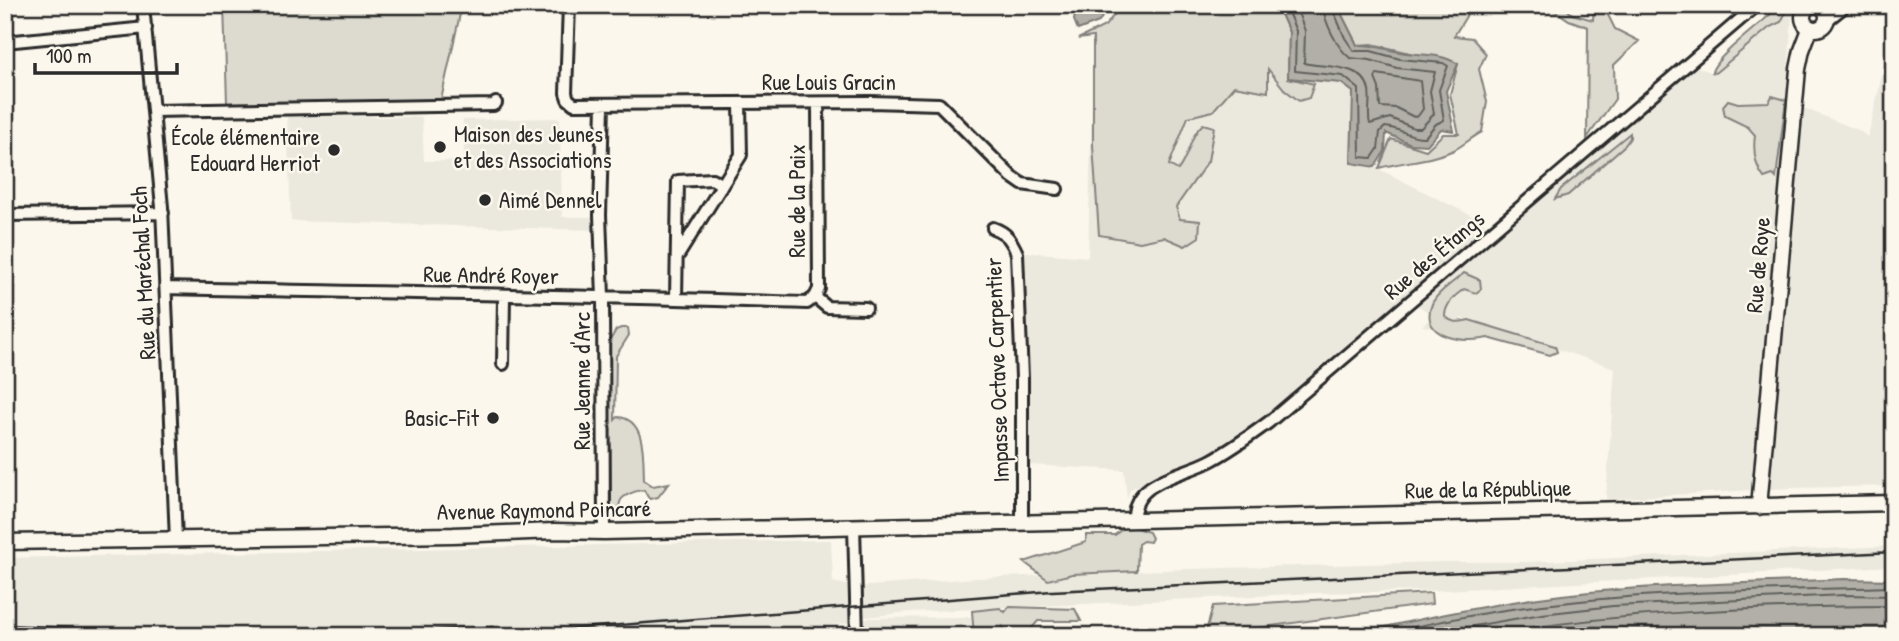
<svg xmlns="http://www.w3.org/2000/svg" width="1899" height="641" font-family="'Patrick Hand',sans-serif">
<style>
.built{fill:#ebe8de}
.green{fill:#dddad0;stroke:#84827e;stroke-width:2}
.water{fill:#b1afa7;stroke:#7b7a75;stroke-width:2}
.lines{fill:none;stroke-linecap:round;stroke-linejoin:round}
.shore{stroke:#61605d;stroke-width:2}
.minor-casing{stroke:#2b2b2b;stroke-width:16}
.major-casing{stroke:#2b2b2b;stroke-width:19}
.minor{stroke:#fbf7ec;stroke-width:10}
.major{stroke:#fbf7ec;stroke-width:14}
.rail{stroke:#2b2b2b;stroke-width:2.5}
.poi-dot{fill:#2b2b2b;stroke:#fbf7ec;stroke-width:2.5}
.labels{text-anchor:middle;stroke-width:5;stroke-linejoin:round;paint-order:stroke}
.street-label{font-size:23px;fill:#2b2b2b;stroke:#fbf7ec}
.poi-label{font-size:23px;fill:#2b2b2b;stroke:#fbf7ec;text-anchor:start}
</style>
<rect width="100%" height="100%" fill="#fbf7ec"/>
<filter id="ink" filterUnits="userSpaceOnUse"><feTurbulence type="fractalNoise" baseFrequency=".0143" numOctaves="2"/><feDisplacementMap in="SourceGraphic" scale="14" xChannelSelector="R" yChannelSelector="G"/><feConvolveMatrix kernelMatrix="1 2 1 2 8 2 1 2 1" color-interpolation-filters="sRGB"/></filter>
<g filter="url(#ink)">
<!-- built -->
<path class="built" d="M1783,14H1792L1786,101L1858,130L1868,137L1894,21V486L1790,488L1606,499L1615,368L1461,318L1460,330L1422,326L1434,315L1406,299L1261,425L1201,462L1130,489L1127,498L1124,470L1029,465L1025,252L1088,257L1092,97L1210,98L1263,72L1354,85L1351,163L1375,167L1484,222L1485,232L1694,66L1713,73Z
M287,116L422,117L424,161H464L463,120L560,118L562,217H596V230L291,221Z
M827,540H831L833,582L856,587L977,578L1187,569L1441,562H1524L1894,546V566L1426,591L1315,593L910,612L857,618V621L850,623L782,630L761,631L757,626L642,636H5V558Z
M973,617L974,636H865L864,618Z"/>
<!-- green -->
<path class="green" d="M224,5H462L441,100L227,103Z
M1111,5H1277L1289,32L1288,78L1314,84L1309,98L1299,101L1284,89L1268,69V92L1234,86L1213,111L1188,117L1169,165L1178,170C1190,154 1190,135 1203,124L1214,127L1208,161L1176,207L1180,219L1200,221L1199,237L1185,246L1164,237L1140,242L1099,235L1093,145V37L1078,39L1105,26L1114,15Z
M1337,5H1473L1454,36L1472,38L1486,54L1479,69L1487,102L1482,132C1472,137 1464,145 1454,150C1430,161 1404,161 1379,168L1391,139L1426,150L1443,134H1459L1450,94L1458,64L1372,44L1357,45Z
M1547,5H1563L1572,14L1593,20L1594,5H1603L1615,29L1639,41L1614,65L1615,99L1587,138L1588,27L1569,20Z
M1784,5L1789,6L1781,22L1770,27L1721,68L1715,73L1712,72C1716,56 1761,24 1775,10Z
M1772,96L1786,100L1776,178L1773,175L1764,178C1755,166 1753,150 1755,135L1748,127L1725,116L1723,106L1728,100L1738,103L1769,102Z
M1630,133V138L1625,145L1568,195L1555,199L1561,189Z
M1464,273L1480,280L1481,289L1476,293L1464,289C1455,295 1445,305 1445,316C1453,324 1459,322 1469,320L1555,346L1557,352L1550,355L1488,338C1465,344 1418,338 1432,304C1437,292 1455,281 1464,273Z
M621,328H628L629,335L616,356L615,420L618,417C647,419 643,460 644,480L653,486L669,483L658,497L649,499L644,490C638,490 622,495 620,502C619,505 620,509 620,513H614L611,509L609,342L616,330Z
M1132,527L1149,532L1152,538L1150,542L1143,541L1138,544L1137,571L1072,574L1048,580L1024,562L1086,542V535H1115L1123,528Z
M1431,593L1432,604L1205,635L1213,606Z
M1009,607L1075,609L1081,621H1038L1025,636H1010L1003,627L1002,636H974L972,611L1000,608L1005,612Z"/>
<!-- water -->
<path class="water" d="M1077,5H1109L1099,22L1078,30L1074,20Z
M1277,5H1337L1357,45C1373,44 1385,49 1400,52C1421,56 1439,52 1458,64L1446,91L1454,131L1441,129L1427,145L1411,144L1386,133L1385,151L1375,167L1351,163L1353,92L1341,83L1288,78L1289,32Z
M1844,579L1894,580V636H1345C1409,621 1474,607 1539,598C1640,584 1743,584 1844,579Z"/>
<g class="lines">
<!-- shore -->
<path class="shore" d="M1285,5L1296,31L1295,71L1343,76L1359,89L1360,157L1372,158L1378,149L1380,132L1385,127C1400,128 1410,138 1425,137L1436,124L1444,120L1439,90L1448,66L1443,63L1400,59L1371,51H1354L1345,38L1331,5
M1295,5L1305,31L1304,63C1324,68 1364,63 1369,90C1371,102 1367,114 1370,124L1390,118L1414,128H1421L1434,114L1430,91L1435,72L1397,68L1370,60L1350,58C1337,48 1324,22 1323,5
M1377,74L1420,81L1423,109L1418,116L1414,117L1396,108L1380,107L1379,88L1375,78Z
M1375,636C1430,623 1487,611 1543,605C1659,591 1777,590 1894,587
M1416,636L1542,614L1613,606L1844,595L1894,596
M1477,636C1614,612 1755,607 1894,606"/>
<defs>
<path id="minor" d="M143,5L162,207L176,540
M569,5L566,93L568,99L574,104L871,102L939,104L1012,177L1022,184L1057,189
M1821,7L1827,5
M1826,21L1846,5
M5,42L146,28
M603,105L600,215L603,297L604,532
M153,111L493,105L496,103
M5,215L163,213
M993,228C1007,233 1011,240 1017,253L1022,378V521
M679,254L741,155L740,104
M166,288C379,293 593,295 807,303L815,297
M815,297L819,289L818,103
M815,297L827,307L866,308
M676,298L678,181L712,179L722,185
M503,364L504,296
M1134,519C1132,480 1184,475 1210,461C1231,450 1250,436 1269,422L1757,5
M854,526L857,636"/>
<path id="major" d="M1803 17a12 12 0 1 1 24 0a12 12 0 1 1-24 0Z
M1759,507L1798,69L1802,50L1810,29
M5,542L453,535L554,531L604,532L1894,503"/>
</defs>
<!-- minor casing -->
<use href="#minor" class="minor-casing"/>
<!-- major casing -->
<use href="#major" class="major-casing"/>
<!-- minor -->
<use href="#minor" class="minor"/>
<!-- major -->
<use href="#major" class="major"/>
<!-- rail -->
<path class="rail" d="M5,625L251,636
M325,636L493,627
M480,636L1052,591L1894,552"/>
</g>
</g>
<!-- markers -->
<g class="poi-dot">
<circle cx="440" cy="147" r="7"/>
<circle cx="334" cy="150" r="7"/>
<circle cx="485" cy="200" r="7"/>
<circle cx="493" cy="418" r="7"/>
</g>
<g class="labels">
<!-- street labels -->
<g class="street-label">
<text x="829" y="90">Rue Louis Gracin</text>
<text transform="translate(797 201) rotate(-90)" y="8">Rue de la Paix</text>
<text transform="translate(1434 255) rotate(-40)" y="8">Rue des Étangs</text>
<text transform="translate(1758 265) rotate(-85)" y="8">Rue de Roye</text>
<text transform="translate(143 273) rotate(-93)" y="8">Rue du Maréchal Foch</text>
<text transform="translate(491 275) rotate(1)" y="8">Rue André Royer</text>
<text transform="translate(997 370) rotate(-92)" y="8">Impasse Octave Carpentier</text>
<text transform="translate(582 381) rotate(-90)" y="8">Rue Jeanne d'Arc</text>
<text transform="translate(1488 489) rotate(-1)" y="8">Rue de la République</text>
<text transform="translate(544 510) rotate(-1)" y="8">Avenue Raymond Poincaré</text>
</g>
<!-- poi labels -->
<g class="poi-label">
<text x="454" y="142">Maison des Jeunes<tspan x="454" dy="26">et des Associations</tspan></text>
<text x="320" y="145" text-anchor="end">École élémentaire<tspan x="320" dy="26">Edouard Herriot</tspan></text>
<text x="499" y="208">Aimé Dennel</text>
<text x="479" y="426" text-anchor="end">Basic-Fit</text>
</g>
</g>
<!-- margin -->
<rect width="1899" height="641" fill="none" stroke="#fbf7ec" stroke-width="28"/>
<rect x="14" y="14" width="1871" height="613" fill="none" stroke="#2b2b2b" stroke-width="2.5" filter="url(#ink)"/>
<!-- scale -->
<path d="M35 63v10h142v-10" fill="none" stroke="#2b2b2b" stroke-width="3.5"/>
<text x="46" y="63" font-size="21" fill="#2b2b2b" stroke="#fbf7ec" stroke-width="5" paint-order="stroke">100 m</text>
</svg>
